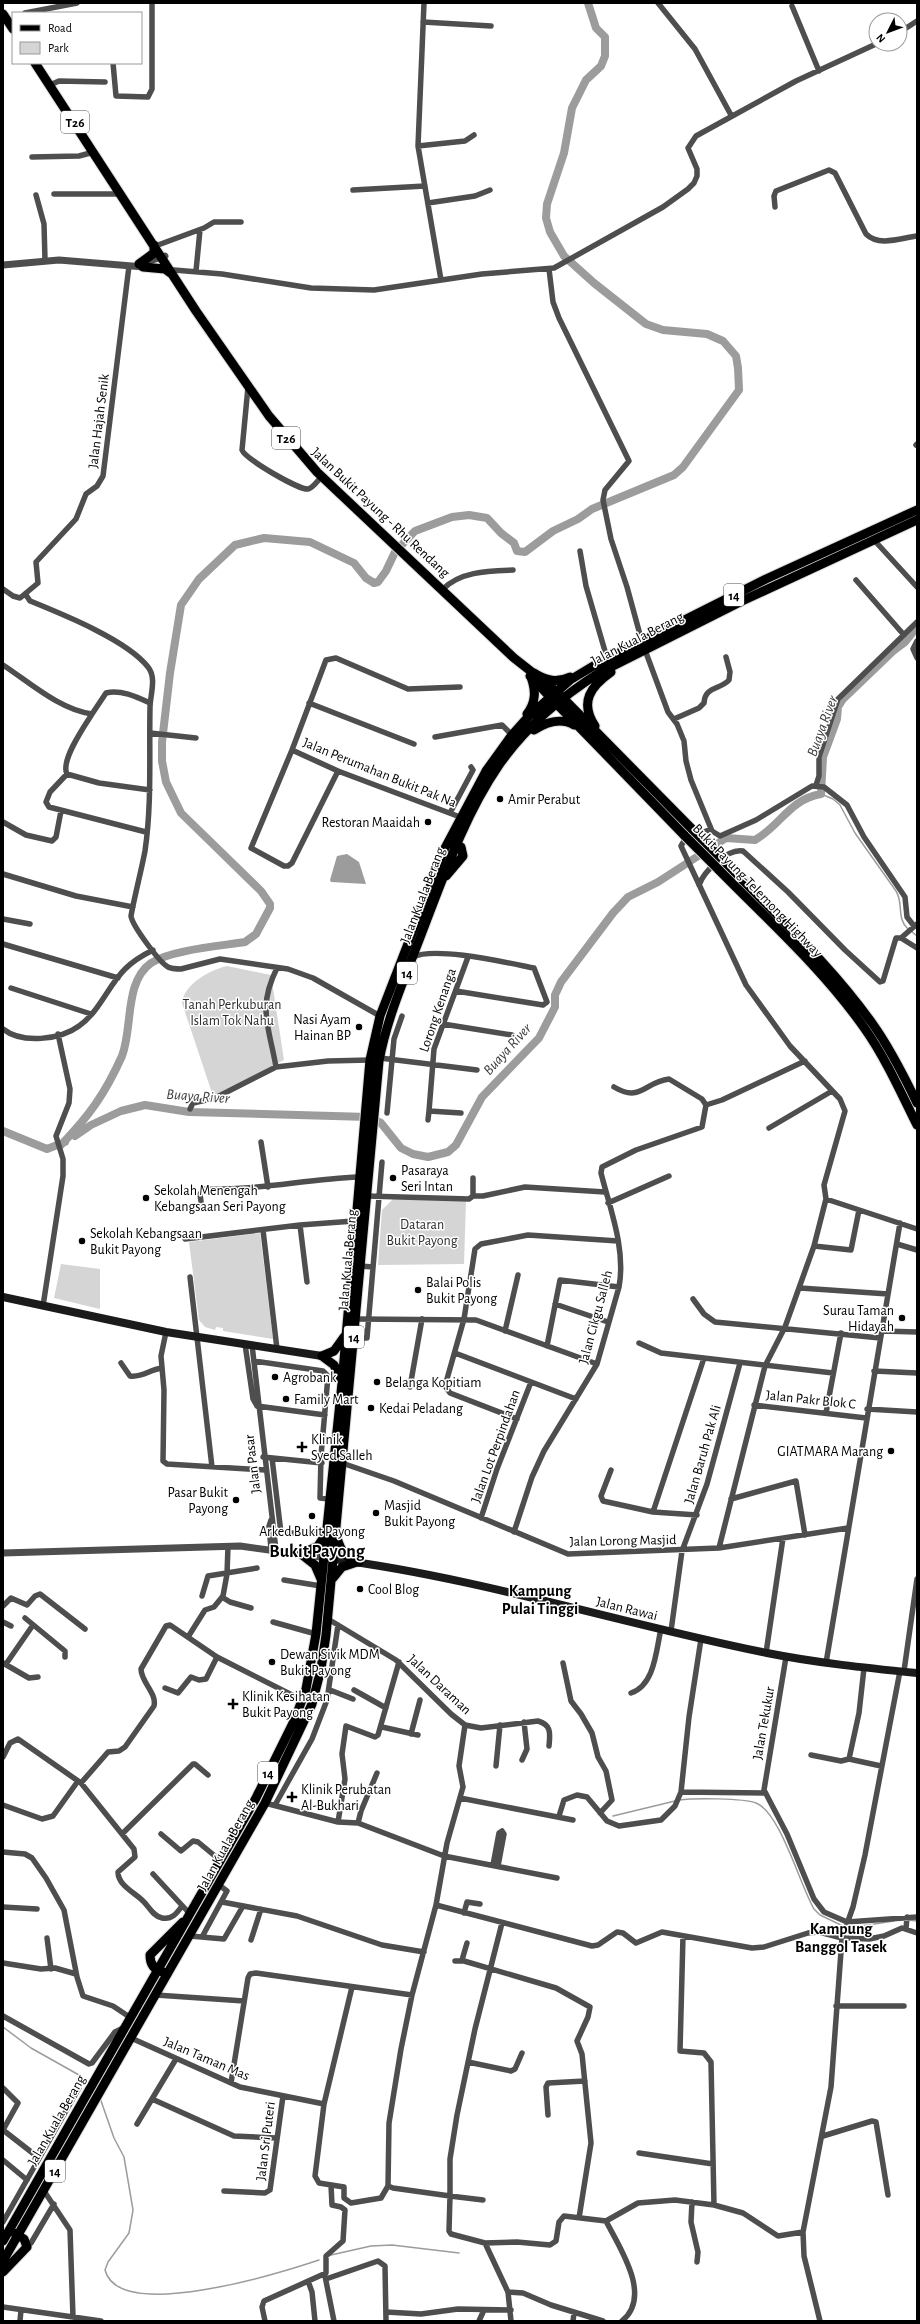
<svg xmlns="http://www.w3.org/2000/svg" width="920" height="2324" font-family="'Alegreya Sans',sans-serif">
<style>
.green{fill:#d5d5d5}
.water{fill:#9c9c9c}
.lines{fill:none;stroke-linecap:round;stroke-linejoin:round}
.stream{stroke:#9c9c9c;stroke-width:1.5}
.river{stroke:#9c9c9c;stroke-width:8}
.primary-casing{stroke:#dbdbdb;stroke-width:11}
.trunk-casing{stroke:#dbdbdb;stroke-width:11}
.minor{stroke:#4e4e4e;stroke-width:5.5}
.tertiary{stroke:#4e4e4e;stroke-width:7}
.secondary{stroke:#1b1b1b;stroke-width:8}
.primary{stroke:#000;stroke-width:9}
.trunk{stroke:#000;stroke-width:9}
.trunk-bridge-casing{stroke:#dbdbdb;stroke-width:11;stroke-linecap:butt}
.trunk-bridge{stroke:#000;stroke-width:9}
.poi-dot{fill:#000;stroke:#fff;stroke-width:1.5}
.labels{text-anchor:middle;stroke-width:3;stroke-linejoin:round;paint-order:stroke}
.shield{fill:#fff;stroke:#4c4c4c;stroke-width:1}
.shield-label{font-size:13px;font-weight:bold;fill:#000}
.street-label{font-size:14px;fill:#000;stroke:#fff}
.poi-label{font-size:14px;fill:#000;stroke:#fff;text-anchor:start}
.park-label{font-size:14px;fill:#2c2c2c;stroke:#fff}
.water-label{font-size:15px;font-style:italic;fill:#3d3d3d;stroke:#fff}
.quarter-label{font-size:16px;font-weight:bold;fill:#000;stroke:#fff}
.district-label{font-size:18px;font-weight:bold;fill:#000;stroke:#fff}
</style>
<rect width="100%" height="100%" fill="#fff"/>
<!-- green -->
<path class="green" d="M227,966L271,975L284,1060L213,1096L182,1003C184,984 210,970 227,966Z
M393,1199L466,1201L464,1264L378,1265L382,1210Z
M260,1233L273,1339L223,1331V1328L216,1327L215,1330L205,1327L199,1320L189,1242Z
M61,1264L100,1269V1309L54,1298Z"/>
<!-- water -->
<path class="water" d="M347,854L359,862L366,884L331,882L330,880L337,856Z"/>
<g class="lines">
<!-- stream -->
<path class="stream" d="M821,794L833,799L840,805L855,833L896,891C904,904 896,918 908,929
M911,931L917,936
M679,1800C694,1798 743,1798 756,1803C780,1812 800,1885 814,1909L820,1915L845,1927
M613,1816L675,1801
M908,1920L917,1921
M848,1928L894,1921
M3,2027L31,2048L79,2075L89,2084
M100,2098L114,2138L124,2157L133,2210L129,2233L108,2262L105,2270C119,2324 283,2272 319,2260
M331,2255L371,2246L392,2245L459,2253"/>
<!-- river -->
<path class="river" d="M3,1131L47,1149L65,1142
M75,1136L91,1125L121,1111L145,1105L189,1112L368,1117L381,1123L401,1148L413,1154L428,1157L448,1152L456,1145L482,1097L539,1038L555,1007V995L561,982L613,913L628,897L658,882L726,838L755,840C780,826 790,799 821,794L823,757L837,719L838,707L843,699L893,651L905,642L917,627
M61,1145C89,1116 105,1094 122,1056C133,1028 124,982 151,963C170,950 221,946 245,942L256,934L270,908V904L261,891L181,813L166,782L162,761V742L170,673L181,605L199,579L235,545L264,538L310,542L354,563L366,578L374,583L378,582L386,571L395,552L415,531L452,517L469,515L487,518L501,533L514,543L517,551L525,552L553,531L578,519L592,509L674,475L683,467L739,390L738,368L736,356L723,341L707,334L663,330L646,324L594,283L564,256L550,232L546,218L547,204L564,153L572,108L586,80L601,66L605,56V37L596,28L588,3"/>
<defs>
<path id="primary" d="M3,14L13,29
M35,63L196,311L269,416L317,472L514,658L556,691
M139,264L154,253V245
M143,267L165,269L172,274
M530,676L550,697"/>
<path id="trunk" d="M534,673C547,681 557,683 570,677
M560,695L693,830
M552,699L685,836
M527,714C536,702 536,691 531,677
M595,726C579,702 591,686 611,672
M534,730C545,723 561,717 574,725
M726,863C776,915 830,964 872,1023C890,1048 904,1076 917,1103
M718,869C768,920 824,970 865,1029C886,1059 901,1093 917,1125
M446,876L463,856L461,847L453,844
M322,1356L334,1365L341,1380
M322,1356L334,1351L344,1337
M337,1538C341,1551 345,1558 359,1562
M301,1554L315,1565L321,1579
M301,1554L318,1546L324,1537
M333,1578L342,1567L357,1562
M163,1972C154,1970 150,1964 150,1955L183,1922
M3,2241L256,1798L295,1719L306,1689L316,1634L342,1383L370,1060L380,1016L445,848L486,771L512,735L529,716L570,680L595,665L766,579L917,510
M3,2261L265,1803L312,1704L321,1669L326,1635L379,1061C387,1018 405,977 421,935C443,878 464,816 499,765C525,728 561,697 599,673L742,601L917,520
M3,2272L27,2247L24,2239L14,2233"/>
</defs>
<!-- primary casing -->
<use href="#primary" class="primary-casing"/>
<!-- trunk casing -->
<use href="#trunk" class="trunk-casing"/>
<!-- minor -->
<path class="minor" d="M424,3L418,146L441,280
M658,3L695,49L731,115
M792,6L819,71
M25,13L77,3
M423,22L491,26
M900,32L917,21
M113,63L116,96L148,97L152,89V3
M50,85L59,81L105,82
M418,146L465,141L474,135
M32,157L79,156L94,152
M353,190L425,186
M54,194H119
M36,195L44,224L45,260
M428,203L475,196L490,190
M775,207L774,196L776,191L829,170L835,173L866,234C879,247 901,238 917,236
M158,245L204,228L214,222H241
M549,269L553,302L559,318L629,461L605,490L603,500L611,539L627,587L642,642
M174,270L222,274L311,288L374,290L482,274L554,268L663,207L688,189L694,183L697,176V169L688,148L696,136L796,81L876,44
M196,271L200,230
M248,387L242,450C245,459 299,490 308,489C313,488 318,480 322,476
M916,445L917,444
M874,540L917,587
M580,551L586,586L607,658
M856,580L904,635
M3,589L13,596L20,598L38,583L36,562L76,519L86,494L97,486L103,476L129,266
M443,589C461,571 489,571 513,570
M26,595L30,601C62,614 127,640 148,667C157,678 150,695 150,708C149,755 152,803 145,851C141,872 135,894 131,916C132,925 159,962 168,967C172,969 176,969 181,969L220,959L288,969L313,978L380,1016
M917,641L913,649L917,658
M645,650L668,712L677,724L684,741L686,761L691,780L712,831L720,836L756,820L812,786L824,787L847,805L864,837L905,897L907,917L914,926
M3,665C29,682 60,710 92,714L106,693C120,689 137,697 150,703
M309,703L414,744
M92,714C85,725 60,761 67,774L99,783L150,790
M674,719L699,708L704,703C705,686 720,690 729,680L730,672L726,657
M150,733L196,738
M435,737L502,725L512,735
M292,750L338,771L460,817
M338,771L292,863L288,866H284L251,848L292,750L326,660L336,658L408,689L460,687
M67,774L50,792L46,802L49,807L146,832
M816,785L819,776V757L838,699L917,622
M450,813L473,770L471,767
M3,822L26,835L52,841L56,837L61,811
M711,829L684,841L681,846L746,985L790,1046L840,1099L845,1111L824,1185L826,1199L814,1246L785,1327L765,1366L719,1548
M3,874L76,896L133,907
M699,885C704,871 728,848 743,851L788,892L845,950L880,982L883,981L896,938H901L917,948
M3,919L30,924
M901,938L917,924
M3,944L118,978
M413,957C435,946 508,963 534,968L547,1002L543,1005L456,991
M11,988L91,1014
M443,1024L512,1035
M3,1029C22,1044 60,1040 79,1026C99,1012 108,986 125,969C133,961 143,955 153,950
M380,1058L477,1070
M276,1067C269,1026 257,1008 277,968
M614,1087C641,1103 644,1082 669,1079L702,1099L706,1105
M190,1109L193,1103L215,1098L276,1067L328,1061L370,1060
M387,1113L394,1039L402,1016
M461,1113L429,1111L434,1049L468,957
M428,1120L429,1111
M769,1128L832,1091
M261,1142L268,1187
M367,1196L469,1199L473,1196V1178
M473,1196H483L525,1187L605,1192
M826,1199L917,1229
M608,1203L669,1176
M202,1209L200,1194L204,1189C256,1191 306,1179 358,1177
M300,1225L307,1282
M263,1230L277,1349
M185,1239L300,1225L354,1221
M897,1244L917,1250
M814,1246L851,1250L859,1210
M360,1266L373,1267
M190,1277L212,1467
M800,1288L888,1294
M693,1299L704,1314L715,1322L880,1338
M555,1304L608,1322
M43,1306L63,1176V1159L56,1136L69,1103L70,1089L58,1034
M356,1319L476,1320L597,1364
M505,1331L518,1275
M881,1331L917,1332
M166,1332L161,1356L164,1390L163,1461L167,1464L265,1470
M354,1338H367L382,1162
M639,1343L661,1353L833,1373
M245,1344L253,1399L257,1406
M252,1345L276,1550
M547,1346L560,1280L619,1287
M455,1353L576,1399
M254,1361L323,1371L328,1376L321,1456L320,1498L329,1499
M121,1363L130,1376C142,1378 151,1369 162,1368
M874,1371L917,1373
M410,1387L422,1319
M754,1405L866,1418
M257,1406L325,1415
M867,1409L917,1412
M826,1413L841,1333
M517,1419L450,1393L445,1386L464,1319L475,1249L481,1244L528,1235L618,1241
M263,1457L322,1463
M272,1458L281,1533
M342,1463L394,1481L568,1554L719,1548L848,1528
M611,1470L601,1496L603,1501L653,1512L697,1515
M731,1499L796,1481L805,1535
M653,1512L704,1358
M481,1518L497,1469L531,1382
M271,1520L269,1526L271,1549
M514,1532L532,1477L544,1451L597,1364L619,1287C626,1249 610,1209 601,1173L602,1167L636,1150L702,1127L706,1105L722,1100L805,1061
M278,1533H315
M284,1580L321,1586
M202,1596L208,1576L257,1568
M222,1597L230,1602L251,1608
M3,1606L11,1598L27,1605L35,1596L40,1594L85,1629
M25,1618L65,1651V1657
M328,1619L396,1660L451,1714L465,1725L481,1728L538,1721C552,1725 550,1734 549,1746
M3,1622L11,1626
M273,1622L316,1634
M671,1631L682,1551L707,1484L740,1363
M188,1637L205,1610L214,1607L223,1596L227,1574L228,1546
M766,1653L783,1538
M786,1657L764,1790L787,1834L814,1899L824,1912L847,1922L917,1917
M3,1663L29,1678L38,1677
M563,1663L571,1701L581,1714L592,1733L598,1757L606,1771L612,1800L600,1813
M826,1663L900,1223
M6,1664L33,1625
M904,1671L917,1579
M165,1688L178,1693L191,1677L199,1680L206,1679L217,1657
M330,1690L353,1699
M354,1690L386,1708
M631,1693C655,1685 656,1650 661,1629
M465,1725L459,1766L463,1787L447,1843L436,1905L412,1995L401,2049L389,2123L388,2186L393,2188L450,2196L449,2231L451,2234L485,2243L517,2242L550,2245L556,2241L559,2222L564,2216L606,2221L638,2203L675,2200L714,2205L743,2213L778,2236L803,2232
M382,1727L418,1735
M411,1734L420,1700
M811,1755L841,1761L849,1759L859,1713L864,1668
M3,1757L10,1743L18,1739L81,1783L134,1849L135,1857L118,1872C118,1886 136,1893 144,1902C149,1907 153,1916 162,1918C172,1920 177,1913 182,1906
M849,1759L881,1766
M522,1760L527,1749L524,1722
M496,1766L500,1725
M81,1783L108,1752L119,1751L125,1747L154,1706C157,1693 141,1682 141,1669L166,1626L170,1625L217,1657L302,1700
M681,1792L765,1793
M460,1798L573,1820
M265,1803L338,1822L358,1823L444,1856L557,1878
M3,1805L42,1819L53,1816L78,1781
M275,1805L312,1739L327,1700L338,1625
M559,1816L564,1800L577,1795L587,1797L607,1821L619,1826L661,1820L675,1806L681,1792L689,1717L701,1639
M338,1822L345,1779L342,1754L346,1726L375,1737L378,1735L399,1662
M358,1823L361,1811L377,1773
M122,1834L193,1764H195L208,1775
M161,1834L181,1851L193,1841L198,1842L221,1861
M3,1852L25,1854L32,1858L46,1878L64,1910L77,1977L83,1996L113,2006L131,2018
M493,1865L499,1833L502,1831L504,1834L498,1866
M153,1874L190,1914
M222,1902L297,1916L382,1945L424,1952
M436,1905L592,1946L598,1945L617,1932L623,1933L636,1943L662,1932L752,1948L764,1947L808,1933L819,1932L842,1938L869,1939L884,1936L902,1928L917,1933
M3,1907L37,1909
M464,1913L467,1902L480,1904
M906,1929L907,1917
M190,1936L224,1939L243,1906
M683,1936L680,2051L704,2053L711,2062L714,2205
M202,1937L227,1891L219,1885
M47,1938L51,1969
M251,1940L261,1909
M462,1960L467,1943
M455,1961H464L556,1988L590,2007L588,2017L577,2041L582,2054L591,2143L579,2218
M3,1963L41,1969L55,1968L76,1974
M352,1987L324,2104L315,2176L319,2183L344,2187V2198L351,2203L381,2198L388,2186
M156,1995L244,2001
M836,2006H904
M3,2016L89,2064L92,2063L115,2032L125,2027
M131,2038L240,2087L324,2104
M468,2062L511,2071L515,2069L522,2053
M231,2083L248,1978L250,1974L256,1973L412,1995
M3,2088L18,2103L3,2130
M152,2099L234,2136L276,2138
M548,2115L546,2087L548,2083L585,2081
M137,2124L176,2059
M3,2130L39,2158
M823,2136L872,2121L876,2122L888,2195
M639,2153L713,2164
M3,2160L27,2180
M44,2191L70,2230L73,2317
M224,2191L265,2193L270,2190L283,2096
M483,2200L450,2196V2159L457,2115L475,2029L502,1923
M692,2202L691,2222L698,2252L697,2262
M606,2221C619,2247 653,2296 622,2321
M3,2222L79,2088
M485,2243L508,2292L511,2321
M27,2244L31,2243L54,2204
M325,2276L334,2321
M326,2279L378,2261L385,2266L386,2321
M308,2281L312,2292L315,2321
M508,2292L523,2293L551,2305L603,2321
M3,2307L101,2321
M386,2312L421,2314L458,2309L511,2310
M20,2321L21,2310
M265,2321L262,2307L264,2301L326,2273V2256L343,2241L345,2210L341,2207L332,2205L331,2185
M479,2321L484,2310
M573,2321L574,2313
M820,2321L804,2256L803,2232L831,2087L842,1938L853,1907L865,1855L900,1671"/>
<!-- tertiary -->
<path class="tertiary" d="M143,263L165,256
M3,265L59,260L144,267
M3,1553L240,1546L328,1558"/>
<!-- secondary -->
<path class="secondary" d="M3,1297L166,1332L322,1356
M333,1559C480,1578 622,1624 767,1653C817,1663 867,1668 917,1673"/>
<!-- primary -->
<use href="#primary" class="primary"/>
<!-- trunk -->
<use href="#trunk" class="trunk"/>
<defs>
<path id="trunk-bridge" d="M693,830L726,863
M685,836L718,869"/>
</defs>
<!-- trunk-bridge casing -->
<use href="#trunk-bridge" class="trunk-bridge-casing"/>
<!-- trunk-bridge -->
<use href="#trunk-bridge" class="trunk-bridge"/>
</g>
<!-- markers -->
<g class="poi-dot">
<circle cx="500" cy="799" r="4"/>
<circle cx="428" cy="822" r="4"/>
<circle cx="359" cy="1027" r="4"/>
<circle cx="393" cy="1178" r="4"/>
<circle cx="146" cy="1198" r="4"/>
<circle cx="82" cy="1241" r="4"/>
<circle cx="418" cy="1290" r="4"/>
<circle cx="902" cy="1318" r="4"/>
<circle cx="275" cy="1377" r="4"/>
<circle cx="377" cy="1382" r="4"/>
<circle cx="286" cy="1399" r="4"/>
<circle cx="371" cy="1408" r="4"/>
<path d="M300 1441h4v4h4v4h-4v4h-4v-4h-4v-4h4z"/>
<circle cx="891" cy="1451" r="4"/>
<circle cx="236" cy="1500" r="4"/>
<circle cx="376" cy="1513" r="4"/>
<circle cx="312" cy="1516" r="4"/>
<circle cx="360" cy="1589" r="4"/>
<circle cx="272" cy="1662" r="4"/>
<path d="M231 1698h4v4h4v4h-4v4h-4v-4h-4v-4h4z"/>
<path d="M290 1791h4v4h4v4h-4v4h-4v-4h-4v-4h4z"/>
</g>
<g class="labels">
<!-- shield labels -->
<g class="shield">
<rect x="61" y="111" width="28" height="22" rx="3"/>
<rect x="272" y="427" width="28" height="22" rx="3"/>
<rect x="724" y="584" width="20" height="22" rx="3"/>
<rect x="397" y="962" width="20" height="22" rx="3"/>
<rect x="344" y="1326" width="20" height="22" rx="3"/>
<rect x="258" y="1762" width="20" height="22" rx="3"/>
<rect x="45" y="2160" width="20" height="22" rx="3"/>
</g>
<g class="shield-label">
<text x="75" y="127">T26</text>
<text x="286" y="443">T26</text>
<text x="734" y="600">14</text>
<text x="407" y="978">14</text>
<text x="354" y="1342">14</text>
<text x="268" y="1778">14</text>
<text x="55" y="2176">14</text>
</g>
<!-- street labels -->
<g class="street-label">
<text transform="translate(98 421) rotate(-83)" y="5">Jalan Hajah Senik</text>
<text transform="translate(381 512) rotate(43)" y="5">Jalan Bukit Payung - Rhu Rendang</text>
<text transform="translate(637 638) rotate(-27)" y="5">Jalan Kuala Berang</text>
<text transform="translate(380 772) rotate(22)" y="5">Jalan Perumahan Bukit Pak Na</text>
<text transform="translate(758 890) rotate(46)" y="5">Bukit Payung-Telemong Highway</text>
<text transform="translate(422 895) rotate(-69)" y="5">Jalan Kuala Berang</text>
<text transform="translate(437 1010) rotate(-71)" y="5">Lorong Kenanga</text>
<text transform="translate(347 1260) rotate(-85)" y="5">Jalan Kuala Berang</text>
<text transform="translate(595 1317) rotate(-75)" y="5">Jalan Cikgu Salleh</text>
<text transform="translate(811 1399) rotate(6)" y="5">Jalan Pakr Blok C</text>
<text transform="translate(495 1446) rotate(-70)" y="5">Jalan Lot Perpindahan</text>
<text transform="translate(702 1454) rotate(-74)" y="5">Jalan Baruh Pak Ali</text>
<text transform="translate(252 1464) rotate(-97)" y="5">Jalan Pasar</text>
<text transform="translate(623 1540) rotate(-1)" y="5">Jalan Lorong Masjid</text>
<text transform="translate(627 1608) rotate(14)" y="5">Jalan Rawai</text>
<text transform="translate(440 1684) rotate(43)" y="5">Jalan Daraman</text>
<text transform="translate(763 1723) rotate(-80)" y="5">Jalan Tekukur</text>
<text transform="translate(225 1845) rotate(-61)" y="5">Jalan Kuala Berang</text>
<text transform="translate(207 2058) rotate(23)" y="5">Jalan Taman Mas</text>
<text transform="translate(56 2120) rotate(-60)" y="5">Jalan Kuala Berang</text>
<text transform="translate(265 2141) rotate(-83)" y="5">Jalan Sri Puteri</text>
</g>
<!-- poi labels -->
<g class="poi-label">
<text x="508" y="804">Amir Perabut</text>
<text x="420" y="827" text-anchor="end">Restoran Maaidah</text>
<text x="351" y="1024" text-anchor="end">Nasi Ayam<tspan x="351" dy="16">Hainan BP</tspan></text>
<text x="401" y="1175">Pasaraya<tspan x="401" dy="16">Seri Intan</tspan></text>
<text x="154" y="1195">Sekolah Menengah<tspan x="154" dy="16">Kebangsaan Seri Payong</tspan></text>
<text x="90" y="1238">Sekolah Kebangsaan<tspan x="90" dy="16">Bukit Payong</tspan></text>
<text x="426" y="1287">Balai Polis<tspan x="426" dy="16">Bukit Payong</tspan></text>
<text x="894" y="1315" text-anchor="end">Surau Taman<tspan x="894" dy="16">Hidayah</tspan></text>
<text x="283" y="1382">Agrobank</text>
<text x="385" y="1387">Belanga Kopitiam</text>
<text x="294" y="1404">Family Mart</text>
<text x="379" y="1413">Kedai Peladang</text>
<text x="311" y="1444">Klinik<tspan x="311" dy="16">Syed Salleh</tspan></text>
<text x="883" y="1456" text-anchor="end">GIATMARA Marang</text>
<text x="228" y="1497" text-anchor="end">Pasar Bukit<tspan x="228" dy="16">Payong</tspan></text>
<text x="384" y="1510">Masjid<tspan x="384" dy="16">Bukit Payong</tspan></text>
<text x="312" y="1536" text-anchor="middle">Arked Bukit Payong</text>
<text x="368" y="1594">Cool Blog</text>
<text x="280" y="1659">Dewan Sivik MDM<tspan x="280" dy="16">Bukit Payong</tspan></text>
<text x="242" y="1701">Klinik Kesihatan<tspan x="242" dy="16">Bukit Payong</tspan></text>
<text x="301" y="1794">Klinik Perubatan<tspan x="301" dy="16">Al-Bukhari</tspan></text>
</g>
<!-- park labels -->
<g class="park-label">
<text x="232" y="1009">Tanah Perkuburan<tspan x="232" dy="16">Islam Tok Nahu</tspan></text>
<text x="422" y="1229">Dataran<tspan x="422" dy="16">Bukit Payong</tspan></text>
</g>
<!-- water labels -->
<g class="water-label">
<text transform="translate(822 726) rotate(-70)" y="5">Buaya River</text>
<text transform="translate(507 1049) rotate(-48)" y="5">Buaya River</text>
<text transform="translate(198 1096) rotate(4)" y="5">Buaya River</text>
</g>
<!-- quarter labels -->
<g class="quarter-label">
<text x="540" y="1596">Kampung<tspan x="540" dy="18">Pulai Tinggi</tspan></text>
<text x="841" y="1934">Kampung<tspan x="841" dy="18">Banggol Tasek</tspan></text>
</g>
<!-- district labels -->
<g class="district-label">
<text x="317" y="1557">Bukit Payong</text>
</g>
</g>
<!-- border -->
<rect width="920" height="2324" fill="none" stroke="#000000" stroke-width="8"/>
<!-- legend -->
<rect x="12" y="12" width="130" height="52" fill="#ffffff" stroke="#999999"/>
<rect x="20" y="25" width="20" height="6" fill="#000000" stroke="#999999"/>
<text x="48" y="32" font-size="12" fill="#000000">Road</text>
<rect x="20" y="42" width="20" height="12" fill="#d5d5d5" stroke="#999999"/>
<text x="48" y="52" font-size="12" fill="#000000">Park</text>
<!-- north arrow -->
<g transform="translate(888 32) rotate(228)"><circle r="19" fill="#ffffff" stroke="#999999"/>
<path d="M0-3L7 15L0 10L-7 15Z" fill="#000000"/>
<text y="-6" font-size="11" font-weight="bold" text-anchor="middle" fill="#000000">N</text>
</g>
</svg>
